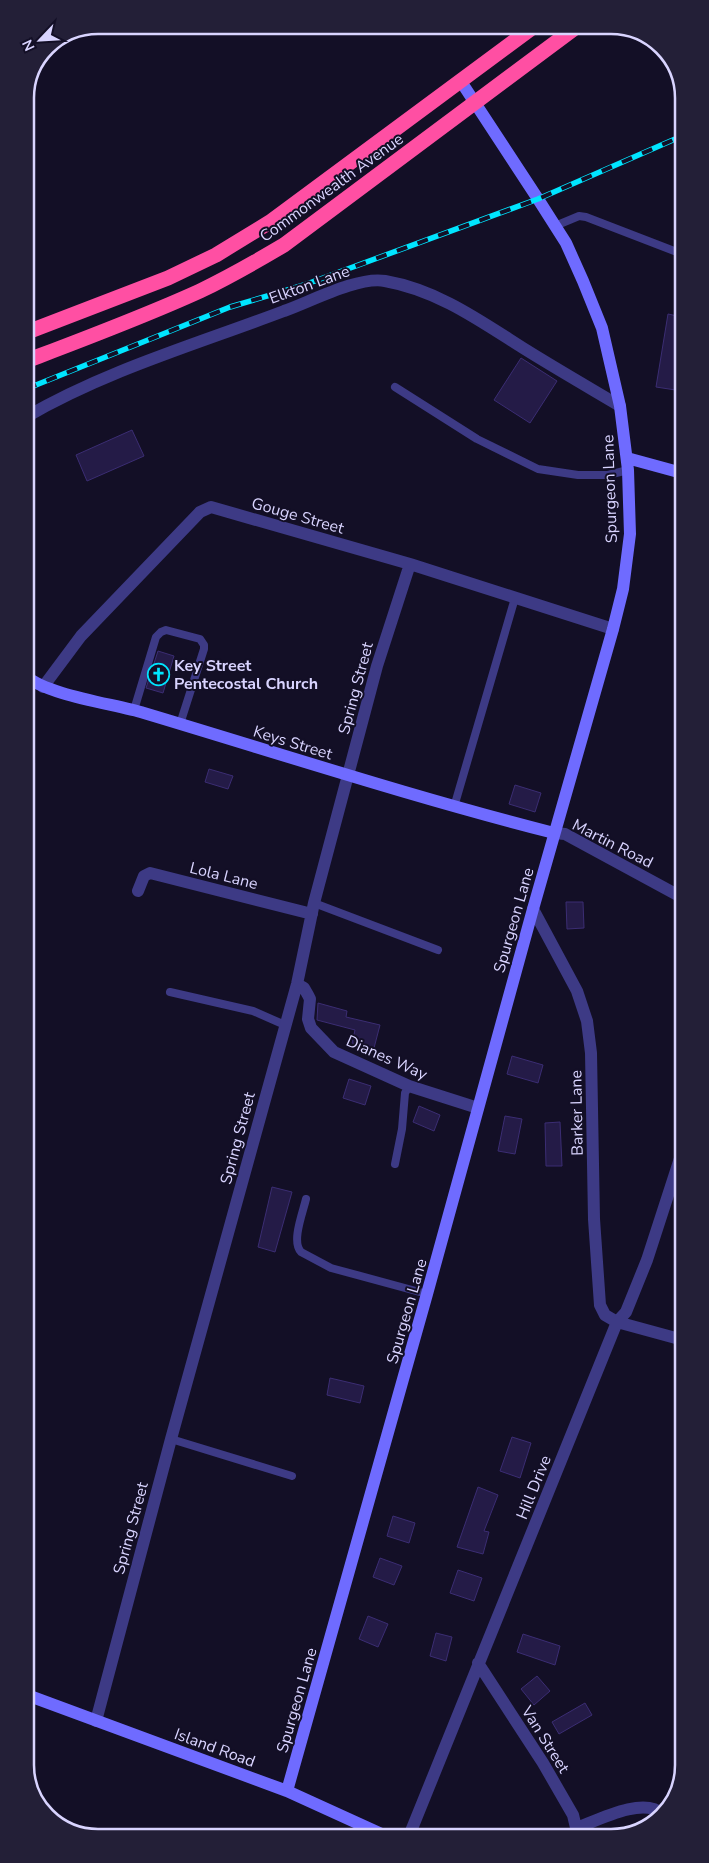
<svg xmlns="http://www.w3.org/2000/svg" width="709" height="1863" font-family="'Nunito Sans',sans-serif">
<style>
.building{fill:#241b47;stroke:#3b2d73}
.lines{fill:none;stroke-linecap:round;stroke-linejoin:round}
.lane{stroke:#3d3a85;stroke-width:8}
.street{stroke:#3d3a85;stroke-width:12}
.secondary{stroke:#6f6bff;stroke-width:12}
.highway{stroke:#ff4fa3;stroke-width:15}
.rail-casing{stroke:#00e5ff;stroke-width:5.5}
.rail{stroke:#130f26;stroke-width:4;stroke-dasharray:11;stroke-linecap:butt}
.labels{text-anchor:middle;stroke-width:4;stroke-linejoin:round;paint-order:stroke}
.street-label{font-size:16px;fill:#d9d4ff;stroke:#130f26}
.poi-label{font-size:16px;font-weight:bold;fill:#d9d4ff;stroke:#130f26;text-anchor:start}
.rim{fill:none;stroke:#d9d4ff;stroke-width:2.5}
</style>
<rect width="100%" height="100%" fill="#130f26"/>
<!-- building -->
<path class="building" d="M668,314L682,317V391L656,387Z
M521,358L557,381L530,423L494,400Z
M132,430L144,456L87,481L76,455Z
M158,651L174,656L163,693L146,688Z
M209,769L233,776L228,789L205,782Z
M515,785L541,793L535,812L509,804Z
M566,902H583L584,928L567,929Z
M318,1003L347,1011L346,1017L380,1025L374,1048L352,1043L355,1030L317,1020Z
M512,1056L543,1065L538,1083L507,1074Z
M349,1079L371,1086L365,1105L343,1098Z
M419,1106L440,1115L434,1131L413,1122Z
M505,1116L522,1119L515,1154L498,1151Z
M560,1122L562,1166H546L545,1123Z
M272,1187L292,1192L275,1252L258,1247Z
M330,1378L364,1386L360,1403L327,1395Z
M512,1437L531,1443L520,1478L500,1471Z
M478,1487L498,1495L484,1531L489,1532L483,1554L457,1547Z
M393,1516L415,1523L409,1543L387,1536Z
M380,1558L402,1566L394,1585L373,1577Z
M458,1570L482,1578L474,1601L450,1593Z
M368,1616L388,1624L378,1647L359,1639Z
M436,1633L452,1637L446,1661L430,1656Z
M523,1634L560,1646L555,1665L517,1652Z
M537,1676L550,1691L534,1705L521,1689Z
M585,1703L592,1715L559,1734L552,1722Z"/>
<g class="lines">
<!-- lane -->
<path class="lane" d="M555,226L579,216L586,217L682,254
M395,387L477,439L538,469L578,475H608L628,470
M134,710L156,637L161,632L166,630L200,639L204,645V649L180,724
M454,807L515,598
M314,903L438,950
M170,992L253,1011L285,1025
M395,1164L402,1129L405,1093L409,1086
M306,1199C303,1212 291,1242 301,1252L331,1268L427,1294
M171,1439L292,1476"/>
<!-- street -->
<path class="street" d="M26,417C107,370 197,344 284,311C310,302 358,276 385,281C437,290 479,320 523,348C555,368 588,387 620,406
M43,687L81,636L200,512L211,507L410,564L613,629
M554,833L565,834L683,898
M138,891L144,876L150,873L154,874L312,914
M533,909L577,991L587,1021L591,1053L594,1219L600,1305L605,1315L617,1322L683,1340
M297,984L304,988L308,995L310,999L308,1019L311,1028L334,1052L409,1086L478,1108
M478,1663L543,1763L573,1815L578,1836
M96,1721L171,1439L297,984L314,903L377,666L410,564
M577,1828C598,1820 644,1796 662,1814
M409,1836L617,1322L626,1312L647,1260L683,1149"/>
<!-- secondary -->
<path class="secondary" d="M627,458L682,473
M26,676C47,695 114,704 144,713C281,754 416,798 554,833
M27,1695L287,1791L388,1837
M287,1791L427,1294L533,909L613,629L623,589L630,534L628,470L620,406L602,328L583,281L566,243L538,199L460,80"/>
<!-- highway -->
<path class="highway" d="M25,333L168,278L216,255L270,222L536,25
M26,361C84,339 143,317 200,291C229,277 257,261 284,245L579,25"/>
<defs>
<path id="rail" d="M26,389L230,307L304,285L538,199L682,136"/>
</defs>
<!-- rail casing -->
<use href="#rail" class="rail-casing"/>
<!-- rail -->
<use href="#rail" class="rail"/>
</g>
<!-- icons -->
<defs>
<symbol id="church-ring" viewBox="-11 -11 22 22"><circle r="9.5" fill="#130f26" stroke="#00e5ff" stroke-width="1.5"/><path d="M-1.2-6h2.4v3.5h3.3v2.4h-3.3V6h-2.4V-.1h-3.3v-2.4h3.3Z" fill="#00e5ff"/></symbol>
</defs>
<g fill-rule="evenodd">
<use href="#church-ring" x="146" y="662" width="25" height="25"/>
</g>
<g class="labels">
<!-- street labels -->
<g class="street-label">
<text transform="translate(331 187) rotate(-36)" y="6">Commonwealth Avenue</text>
<text transform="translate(309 284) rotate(-20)" y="6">Elkton Lane</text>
<text transform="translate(609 489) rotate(-92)" y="6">Spurgeon Lane</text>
<text transform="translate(298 515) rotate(16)" y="6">Gouge Street</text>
<text transform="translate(355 688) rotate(-75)" y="6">Spring Street</text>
<text transform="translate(293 742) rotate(17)" y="6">Keys Street</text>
<text transform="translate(613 843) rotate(27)" y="6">Martin Road</text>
<text transform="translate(224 875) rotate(14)" y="6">Lola Lane</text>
<text transform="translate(513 920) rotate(-74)" y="6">Spurgeon Lane</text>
<text transform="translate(387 1057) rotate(24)" y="6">Dianes Way</text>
<text transform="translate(576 1113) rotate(-91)" y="6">Barker Lane</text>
<text transform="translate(237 1138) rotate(-75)" y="6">Spring Street</text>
<text transform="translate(406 1311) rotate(-74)" y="6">Spurgeon Lane</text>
<text transform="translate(533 1487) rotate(-68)" y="6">Hill Drive</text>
<text transform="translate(130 1528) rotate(-75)" y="6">Spring Street</text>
<text transform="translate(296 1700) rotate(-74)" y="6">Spurgeon Lane</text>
<text transform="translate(546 1739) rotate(58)" y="6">Van Street</text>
<text transform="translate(215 1747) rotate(20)" y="6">Island Road</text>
</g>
<!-- poi labels -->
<g class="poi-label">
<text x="174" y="671">Key Street<tspan x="174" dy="18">Pentecostal Church</tspan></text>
</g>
</g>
<!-- crop -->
<path d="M0 0H709V1863H0ZM98 34H611A64 64 0 0 1 675 98V1765A64 64 0 0 1 611 1829H98A64 64 0 0 1 34 1765V98A64 64 0 0 1 98 34Z" fill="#231f37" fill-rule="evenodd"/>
<path class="rim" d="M98 34H611A64 64 0 0 1 675 98V1765A64 64 0 0 1 611 1829H98A64 64 0 0 1 34 1765V98A64 64 0 0 1 98 34Z"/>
<!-- north arrow -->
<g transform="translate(40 40) rotate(245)" stroke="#130f26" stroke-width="4" paint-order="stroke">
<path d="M0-4L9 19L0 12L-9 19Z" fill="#d9d4ff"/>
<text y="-8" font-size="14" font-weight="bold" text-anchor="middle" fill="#d9d4ff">N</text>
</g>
</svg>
